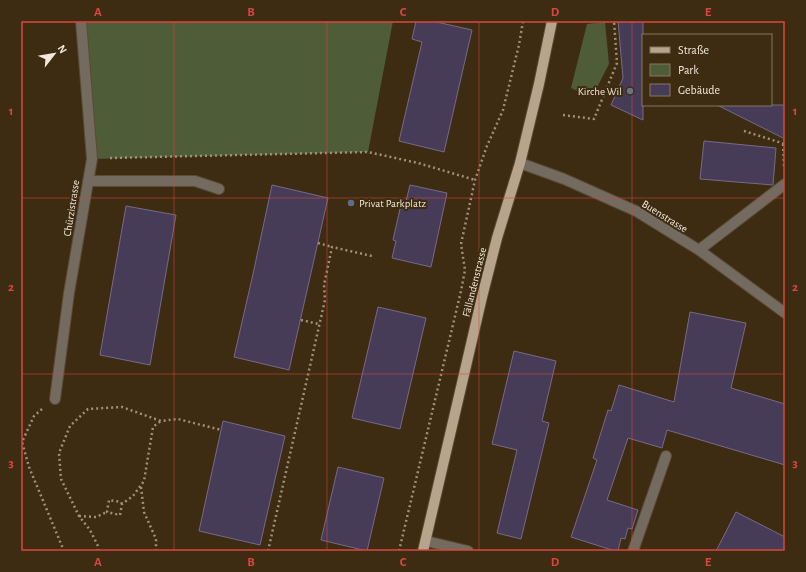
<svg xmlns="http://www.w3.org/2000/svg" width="806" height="572" font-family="'Alegreya Sans',sans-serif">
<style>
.green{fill:#4f5c38}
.building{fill:#473c57;stroke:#766a87}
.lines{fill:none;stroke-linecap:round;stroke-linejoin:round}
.minor-casing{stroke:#5a4a32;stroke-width:12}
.major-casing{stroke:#5a4a32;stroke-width:12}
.path{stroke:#9e907c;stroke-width:2.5;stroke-dasharray:2 3;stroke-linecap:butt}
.minor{stroke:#736b5f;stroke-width:10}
.major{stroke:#b6a58c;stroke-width:10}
.grid{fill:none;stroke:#da4542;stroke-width:1;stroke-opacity:0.55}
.worship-dot{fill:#6b7280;stroke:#3d2c12;stroke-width:1.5}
.service-dot{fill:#5c6f8a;stroke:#3d2c12;stroke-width:1.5}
.labels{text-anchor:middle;stroke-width:4;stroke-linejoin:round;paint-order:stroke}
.poi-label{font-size:11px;fill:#f2e7d8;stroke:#3d2c12;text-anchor:end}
.street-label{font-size:11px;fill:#f2e7d8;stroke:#3d2c12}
.neatline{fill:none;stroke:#da4542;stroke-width:1.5}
.grid-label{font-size:13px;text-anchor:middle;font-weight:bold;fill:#da4542}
</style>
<rect width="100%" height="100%" fill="#3d2c12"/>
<!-- green -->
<path class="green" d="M81,21H393L368,152L92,159Z
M605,22L609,64L592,97L571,88L587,24Z"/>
<!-- building -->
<path class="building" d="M416,21H432L472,30L444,152L399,141L422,42L412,39Z
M618,21H643V120L611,105L623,78Z
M717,105H785V139Z
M704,141L776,148L773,185L700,179Z
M272,185L328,198L289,370L234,357L253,274Z
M410,185L447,193L431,267L392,258L396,241L393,240L402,200L406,201Z
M126,206L176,215L150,365L100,355Z
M378,307L426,318L400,429L352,418Z
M690,312L746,323L731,388L785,404V465L667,430L662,448L628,438L607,500L638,510L632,529L628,528L625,539L621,538L618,551H615L571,537L597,460L593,458L608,410L611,411L619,385L674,402Z
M514,351L556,361L542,421L549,423L521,539L497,533L517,450L492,444Z
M223,421L285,436L260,545L199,531Z
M338,467L384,478L367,551L321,540Z
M736,512L785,537V551H716Z"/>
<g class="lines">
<defs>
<path id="minor" d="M520,163L564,179L636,211L699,250L785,313
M88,181H195L219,189
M699,250L785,184
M55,399L69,293L92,159L81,21
M426,541L468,551
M633,551L666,456"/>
<path id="major" d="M423,551L482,297L497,238L520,163L539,84L552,21"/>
</defs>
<!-- minor casing -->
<use href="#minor" class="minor-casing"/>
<!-- major casing -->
<use href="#major" class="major-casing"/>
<!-- path -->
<path class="path" d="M563,115L594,119L617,63L614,21
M744,131L785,144
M110,158L368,152L418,163L475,180
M784,166L783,143L785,140
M318,243L332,247
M301,320L319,324
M42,409L34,416L22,442L29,467L64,551
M141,487L144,512L156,539V551
M122,504L121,502L109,500L107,512L120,515L122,504L133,496L144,481L153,427L161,421
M79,516L96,517L107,512
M98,551V546L90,530L79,516L61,479L59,453L70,426L88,409L122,407L161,421L178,419L221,430
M268,551L325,300L324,285L332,247L372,256
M399,551L461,291L465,270L461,244L475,180L487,146L503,110L519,45L523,21"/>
<!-- minor -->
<use href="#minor" class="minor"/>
<!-- major -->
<use href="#major" class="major"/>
</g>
<!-- grid -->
<path class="grid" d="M174,21V551M327,21V551M479,21V551M632,21V551M21,198H785M21,374H785"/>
<!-- markers -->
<circle class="worship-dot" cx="630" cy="91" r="4"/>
<circle class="service-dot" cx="351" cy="203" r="4"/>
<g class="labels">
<!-- poi labels -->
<g class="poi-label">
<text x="622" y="95">Kirche Wil</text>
<text x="359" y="207" text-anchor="start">Privat Parkplatz</text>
</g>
<!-- street labels -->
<g class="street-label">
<text transform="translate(71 208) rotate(-81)" y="4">Chürzistrasse</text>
<text transform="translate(665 216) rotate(32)" y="4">Buenstrasse</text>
<text transform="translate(474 282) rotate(-76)" y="4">Fällandenstrasse</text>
</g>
</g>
<!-- border -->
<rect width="806" height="572" fill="none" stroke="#3d2c12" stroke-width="44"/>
<!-- legend -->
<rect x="642" y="34" width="130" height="72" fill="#3d2c12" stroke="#857761"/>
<rect x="650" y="47" width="20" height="6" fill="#b6a58c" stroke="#857761"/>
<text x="678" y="54" font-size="12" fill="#f2e7d8">Straße</text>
<rect x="650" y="64" width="20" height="12" fill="#4f5c38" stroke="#857761"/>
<text x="678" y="74" font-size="12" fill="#f2e7d8">Park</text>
<rect x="650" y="84" width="20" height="12" fill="#473c57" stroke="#857761"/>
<text x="678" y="94" font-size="12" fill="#f2e7d8">Gebäude</text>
<!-- north arrow -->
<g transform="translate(54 54) rotate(59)" stroke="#3d2c12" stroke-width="3" paint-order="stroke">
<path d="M0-3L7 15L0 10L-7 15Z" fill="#f2e7d8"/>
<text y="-6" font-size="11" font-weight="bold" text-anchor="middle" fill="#f2e7d8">N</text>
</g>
<rect x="22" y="22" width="762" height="528" class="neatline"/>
<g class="grid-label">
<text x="98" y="16">A</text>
<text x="251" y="16">B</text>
<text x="403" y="16">C</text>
<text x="555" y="16">D</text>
<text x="708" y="16">E</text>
<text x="11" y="115">1</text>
<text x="795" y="115">1</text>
<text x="11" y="291">2</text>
<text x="795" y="291">2</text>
<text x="11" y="467">3</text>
<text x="795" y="467">3</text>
<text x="98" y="566">A</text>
<text x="251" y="566">B</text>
<text x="403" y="566">C</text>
<text x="555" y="566">D</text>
<text x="708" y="566">E</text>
</g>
</svg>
